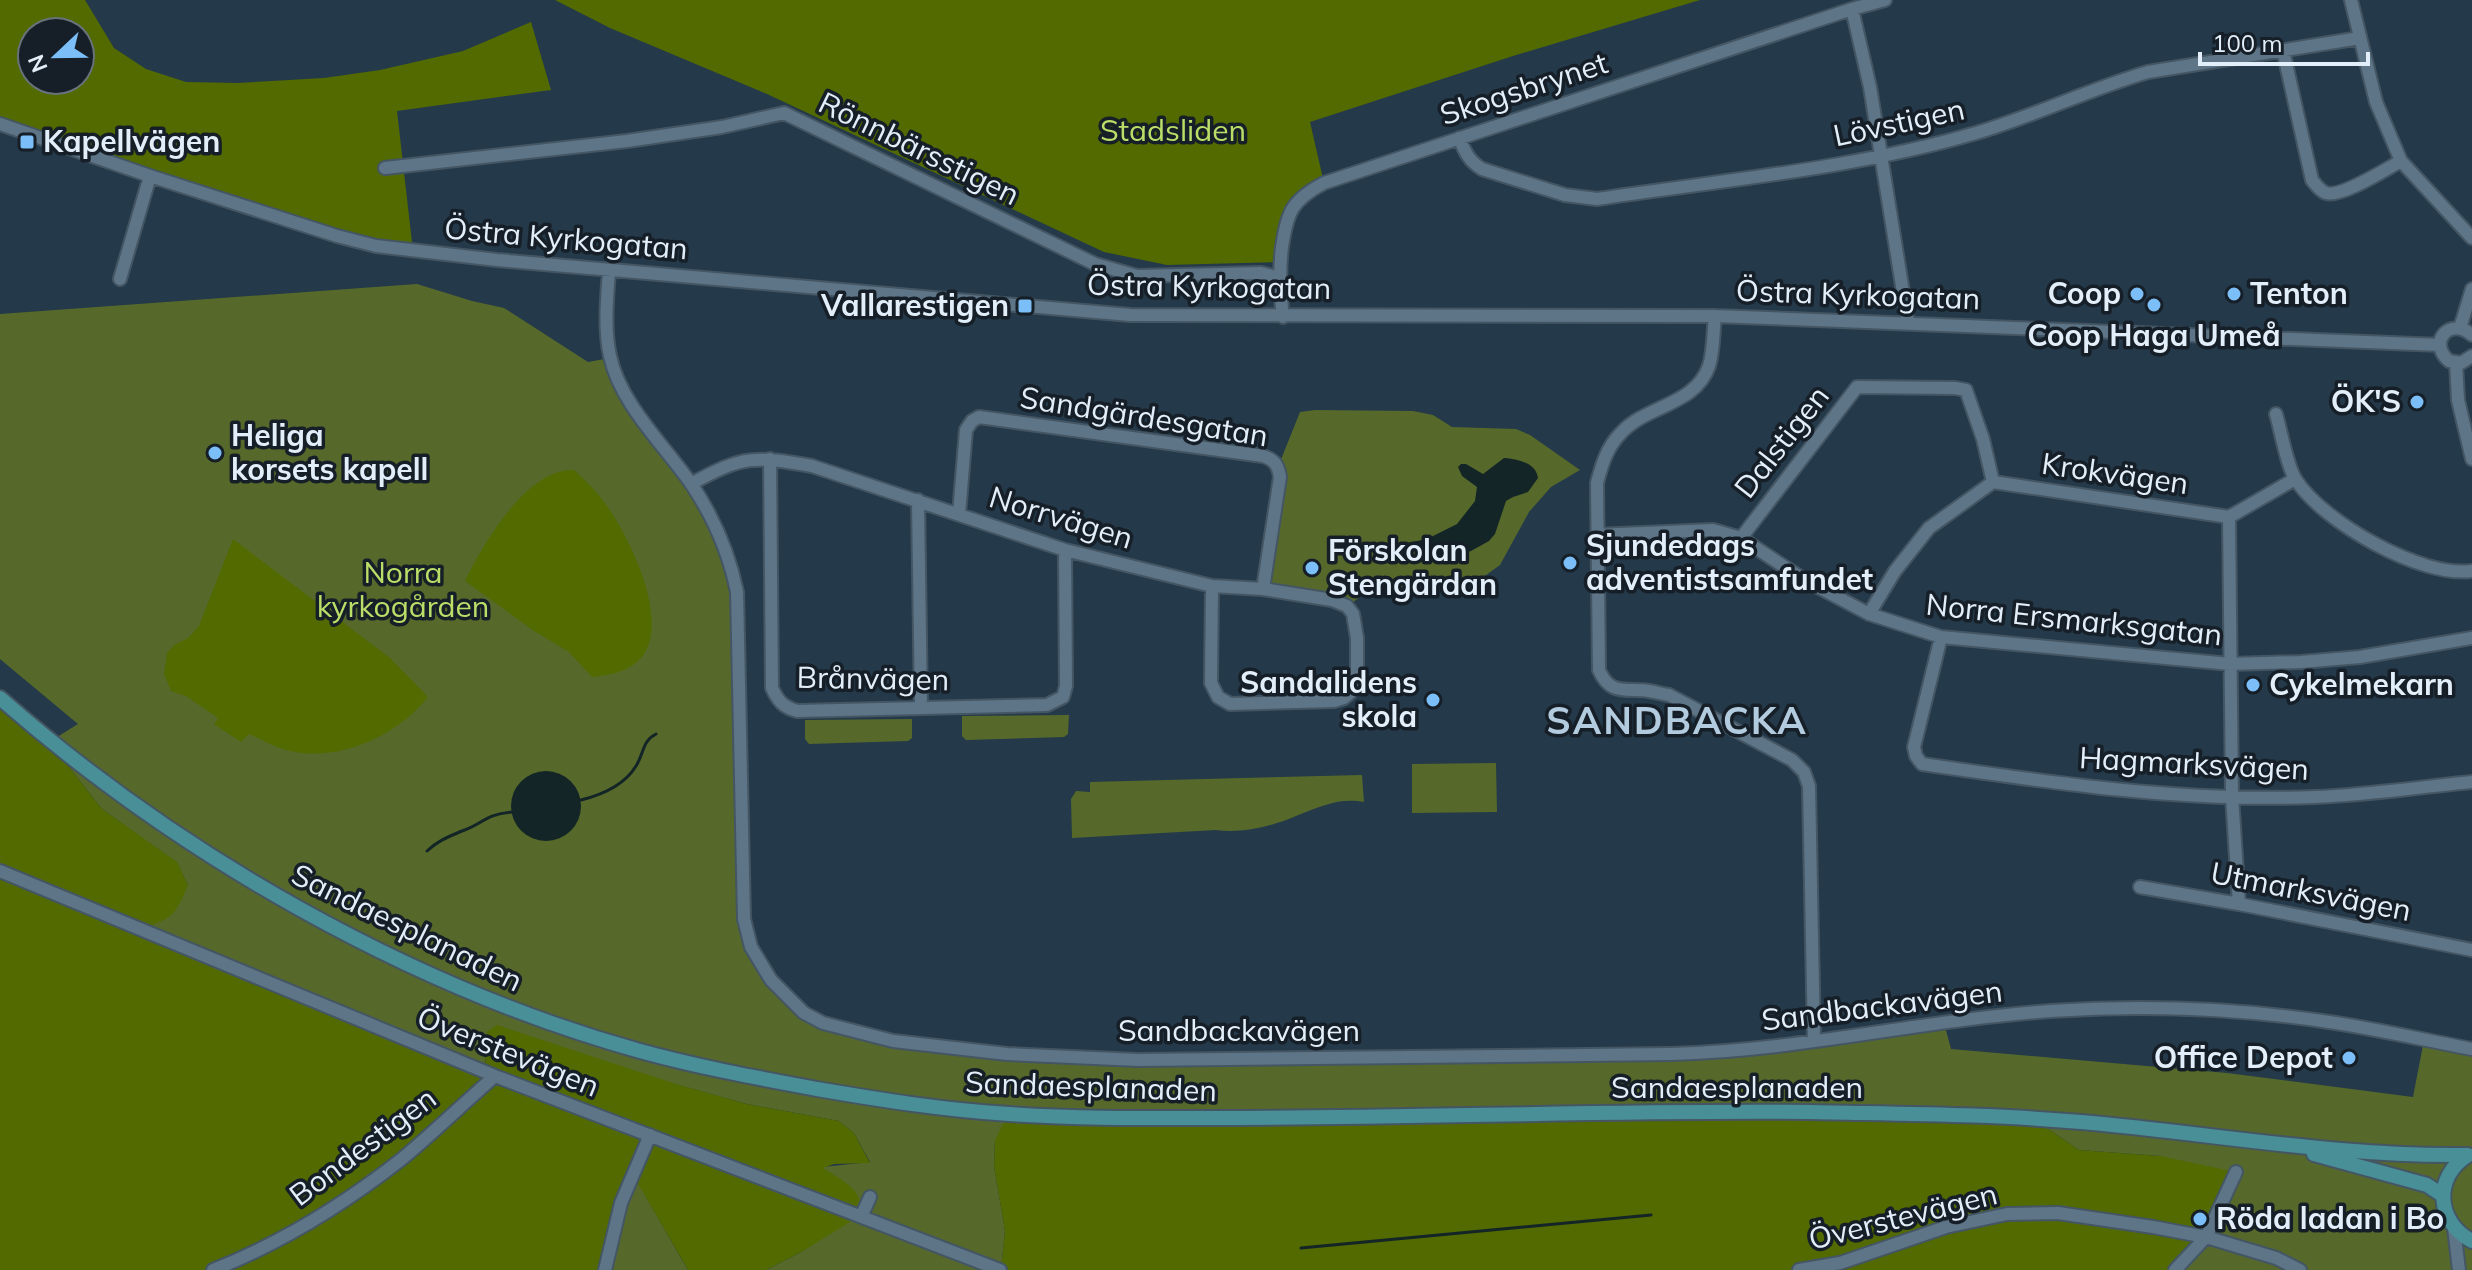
<svg xmlns="http://www.w3.org/2000/svg" width="2472" height="1270" font-family="Mulish,sans-serif">
<style>
.green{fill:#56692b}
.forest{fill:#526a00;fill-rule:evenodd}
.water{fill:#132526}
.lines{fill:none;stroke-linecap:round;stroke-linejoin:round}
.stream{stroke:#132526;stroke-width:3}
.minor-casing{stroke:#445664;stroke-width:16}
.major-casing{stroke:#445664;stroke-width:18}
.minor{stroke:#5e7587;stroke-width:12}
.major{stroke:#498f97;stroke-width:14}
.poi-dot{fill:#7bbef8;stroke:#161f27;stroke-width:3}
.labels{text-anchor:middle;stroke-width:7;stroke-linejoin:round;paint-order:stroke}
.street-label{font-size:30px;fill:#e2eef9;stroke:#161f27}
.park-label{font-size:30px;fill:#bade68;stroke:#161f27}
.poi-label{font-size:30px;font-weight:bold;fill:#e2eef9;stroke:#161f27;text-anchor:start}
.district-label{font-size:38px;font-weight:bold;letter-spacing:2px;fill:#b2cbdf;stroke:#161f27}
</style>
<rect width="100%" height="100%" fill="#243949"/>
<!-- green -->
<path class="green" d="M417,284L472,301L504,308L588,362L610,358L628,400L674,464L730,561L751,947L788,999L845,1030L1007,1054H1671L1944,1023L1951,1049L2227,1073L2413,1097L2424,1040L2472,1049V1270H2175L2160,1156L2079,1150L2033,1119L995,1140L994,1166L1005,1231L1001,1270H766L803,1251L823,1167L870,1162L854,1133L839,1121L747,1104L487,1032L485,1067L139,930L188,885L177,863L102,809L49,742L78,724L0,659V314Z
M1315,410L1413,411L1433,415L1452,427L1516,429L1530,435L1580,470L1551,487L1529,512L1500,565L1482,578L1460,582L1371,590L1347,606L1263,589L1278,467L1300,412Z
M1069,715L1068,734L1064,737L966,740L962,736V716Z
M912,719V738L908,741L809,744L805,739V720Z
M1496,763L1497,812L1412,813V764Z
M1362,775L1364,802C1339,797 1319,807 1296,816C1273,826 1241,834 1216,830L1072,838L1071,799L1076,791L1090,792V782Z
M633,1174L682,1260L688,1270H605Z"/>
<!-- forest -->
<path class="forest" d="M0,0H85L114,48L146,69L186,82L238,83L324,78L380,70L463,51L531,22L551,90L397,111L413,251L376,246L0,124ZM32,32H80V80H32Z
M555,0H1700L1513,56L1310,122L1324,183L1298,201L1280,262L1167,265L1104,252L767,94L610,28Z
M574,470C583,479 593,487 600,497C626,528 676,626 638,661C625,673 609,675 592,677L569,652L534,631L465,581C483,544 527,468 574,470Z
M233,539L390,658L428,697C397,736 340,762 290,751C276,748 262,740 249,734L241,742L214,724L218,718L186,696L171,691L164,674L167,653L174,645L188,638L199,626Z
M0,698L49,742L102,809L177,862L188,885C175,916 173,918 141,929L485,1067L487,1032L497,1025L676,1084L747,1104L839,1121L854,1133L870,1163L834,1164L823,1168C841,1180 865,1190 861,1215L803,1251L766,1270H688L633,1175L605,1270H0Z
M1008,1114L2033,1119L2079,1150L2160,1156L2236,1172L2206,1237L2175,1270H1001L1005,1231L994,1166L995,1140Z"/>
<!-- water -->
<path class="water" d="M1504,458C1518,459 1536,463 1538,478L1528,492L1513,497L1506,501L1495,534L1489,541L1471,551L1457,556L1440,555L1418,547L1398,551L1395,548L1397,545L1427,539L1457,524L1475,501L1477,487L1462,476L1458,467L1461,464H1466L1483,474Z
M511 806a35 35 0 1 1 70 0a35 35 0 1 1-70 0Z"/>
<g class="lines">
<!-- stream -->
<path class="stream" d="M581,800C601,795 624,786 636,766C644,754 642,741 656,734
M427,851C439,840 448,837 462,831C483,824 485,814 512,812
M1301,1248L1651,1215"/>
<defs>
<path id="minor" d="M2351,0L2376,102L2401,161L2472,238
M1852,9L1870,87L1908,323
M2283,50L2312,180C2316,185 2320,191 2326,193C2341,198 2386,169 2401,161
M0,124L150,176L337,236L376,246L497,260L1130,315L1715,316L2440,345
M1459,138C1465,152 1469,161 1482,169L1565,195L1597,199C1723,180 1853,169 1976,133C2034,116 2090,89 2148,72L2360,38
M385,168L627,141L722,127L784,113L1095,264L1137,276L1261,273L1280,278
M609,270C607,298 604,329 610,356C620,404 665,446 692,485C714,518 729,553 737,592L744,919L751,947L771,980L804,1013L823,1023L893,1041L1007,1054L1138,1060L1671,1054C1798,1051 1923,1020 2050,1011C2144,1005 2236,1008 2329,1022C2377,1029 2424,1040 2472,1049
M120,279L150,176
M1715,316C1713,332 1714,350 1709,366C1695,406 1646,405 1621,433C1607,447 1602,464 1597,483L1599,670C1610,696 1626,688 1649,691C1656,692 1662,694 1669,695L1792,760L1804,772L1809,786L1814,1040
M1283,317C1280,293 1279,271 1282,247C1287,212 1292,200 1324,183L1852,9L1885,0
M2460,328L2472,289
M2472,335C2450,316 2427,342 2449,361L2461,363L2472,356
M2456,363L2458,400L2472,459
M2276,414C2281,431 2287,467 2296,480C2323,522 2421,578 2472,571
M770,459L772,688C778,701 783,707 797,711L1047,705L1063,697L1066,686L1065,550
M1993,482L2229,517
M691,484C743,455 755,456 812,466L1065,550L1212,586L1263,589L1332,600L1347,606L1353,614L1357,638V682L1351,692L1344,698L1334,701L1230,704L1218,697L1211,683L1212,586
M918,500L921,707
M959,514L966,430L972,421L979,417L1263,456C1275,460 1278,465 1280,477L1263,589
M1596,535L1713,530L1741,538L1803,579L1869,614L1941,637L2230,664L2301,662L2360,657L2472,638
M1741,538L1857,387L1955,388L1966,390L1983,439L1993,482
M1869,614L1895,571L1929,528L1993,482
M1941,637L1914,747L1916,756L1922,764C2052,783 2183,802 2315,797C2367,795 2420,787 2472,782
M0,871L495,1076L1000,1270
M2140,887L2239,904L2472,950
M2239,904L2232,796L2229,517L2295,479
M862,1215L870,1197
M2454,1228L2459,1270
M213,1270C281,1243 346,1203 403,1158C434,1132 464,1103 495,1076
M605,1270L621,1203L650,1135
M1799,1270L1840,1263L1946,1227L2007,1214L2058,1213L2153,1227L2206,1237L2276,1258L2300,1270
M2175,1270L2206,1237L2236,1172"/>
<path id="major" d="M0,698C179,855 410,987 640,1051C698,1067 758,1078 817,1089C881,1100 944,1110 1009,1114C1082,1119 1155,1118 1229,1118C1422,1118 1616,1110 1810,1112C1900,1114 1991,1114 2081,1122C2210,1133 2337,1157 2467,1155
M2314,1154L2427,1185L2442,1195
M2468,1155C2433,1177 2436,1222 2472,1241"/>
</defs>
<!-- minor casing -->
<use href="#minor" class="minor-casing"/>
<!-- major casing -->
<use href="#major" class="major-casing"/>
<!-- minor -->
<use href="#minor" class="minor"/>
<!-- major -->
<use href="#major" class="major"/>
</g>
<!-- markers -->
<g class="poi-dot">
<rect x="19" y="134" width="16" height="16" rx="4"/>
<circle cx="2137" cy="294" r="8"/>
<circle cx="2234" cy="294" r="8"/>
<circle cx="2154" cy="305" r="8"/>
<rect x="1017" y="298" width="16" height="16" rx="4"/>
<circle cx="2417" cy="402" r="8"/>
<circle cx="215" cy="453" r="8"/>
<circle cx="1570" cy="563" r="8"/>
<circle cx="1312" cy="568" r="8"/>
<circle cx="2253" cy="685" r="8"/>
<circle cx="1433" cy="700" r="8"/>
<circle cx="2349" cy="1058" r="8"/>
<circle cx="2200" cy="1219" r="8"/>
</g>
<g class="labels">
<!-- street labels -->
<g class="street-label">
<text transform="translate(1524 89) rotate(-18)" y="10">Skogsbrynet</text>
<text transform="translate(1899 123) rotate(-12)" y="10">Lövstigen</text>
<text transform="translate(919 149) rotate(26)" y="10">Rönnbärsstigen</text>
<text transform="translate(566 239) rotate(5)" y="10">Östra Kyrkogatan</text>
<text transform="translate(1209 287) rotate(1)" y="10">Östra Kyrkogatan</text>
<text transform="translate(1858 295) rotate(2)" y="10">Östra Kyrkogatan</text>
<text transform="translate(1144 417) rotate(9)" y="10">Sandgärdesgatan</text>
<text transform="translate(1782 442) rotate(-52)" y="10">Dalstigen</text>
<text transform="translate(2115 474) rotate(8)" y="10">Krokvägen</text>
<text transform="translate(1061 518) rotate(17)" y="10">Norrvägen</text>
<text transform="translate(2074 620) rotate(6)" y="10">Norra Ersmarksgatan</text>
<text transform="translate(873 679) rotate(1)" y="10">Brånvägen</text>
<text transform="translate(2194 764) rotate(3)" y="10">Hagmarksvägen</text>
<text transform="translate(2311 892) rotate(11)" y="10">Utmarksvägen</text>
<text transform="translate(407 928) rotate(26)" y="10">Sandaesplanaden</text>
<text transform="translate(1882 1006) rotate(-7)" y="10">Sandbackavägen</text>
<text x="1239" y="1041">Sandbackavägen</text>
<text transform="translate(508 1052) rotate(22)" y="10">Överstevägen</text>
<text transform="translate(1091 1087) rotate(2)" y="10">Sandaesplanaden</text>
<text x="1737" y="1098">Sandaesplanaden</text>
<text transform="translate(363 1147) rotate(-37)" y="10">Bondestigen</text>
<text transform="translate(1903 1217) rotate(-14)" y="10">Överstevägen</text>
</g>
<!-- park labels -->
<g class="park-label">
<text x="1173" y="141">Stadsliden</text>
<text x="403" y="583">Norra<tspan x="403" dy="34">kyrkogården</tspan></text>
</g>
<!-- poi labels -->
<g class="poi-label">
<text x="43" y="152">Kapellvägen</text>
<text x="2121" y="304" text-anchor="end">Coop</text>
<text x="2250" y="304">Tenton</text>
<text x="1009" y="316" text-anchor="end">Vallarestigen</text>
<text x="2154" y="346" text-anchor="middle">Coop Haga Umeå</text>
<text x="2401" y="412" text-anchor="end">ÖK'S</text>
<text x="231" y="446">Heliga<tspan x="231" dy="34">korsets kapell</tspan></text>
<text x="1586" y="556">Sjundedags<tspan x="1586" dy="34">adventistsamfundet</tspan></text>
<text x="1328" y="561">Förskolan<tspan x="1328" dy="34">Stengärdan</tspan></text>
<text x="1417" y="693" text-anchor="end">Sandalidens<tspan x="1417" dy="34">skola</tspan></text>
<text x="2269" y="695">Cykelmekarn</text>
<text x="2333" y="1068" text-anchor="end">Office Depot</text>
<text x="2216" y="1229">Röda ladan i Bo</text>
</g>
<!-- district labels -->
<g class="district-label">
<text x="1677" y="734">SANDBACKA</text>
</g>
</g>
<!-- north arrow -->
<g transform="translate(56 56) rotate(248)"><circle r="38" fill="#161f27" stroke="#68727b" stroke-width="2"/>
<path d="M0-6L14 30L0 20L-14 30Z" fill="#7bbef8"/>
<text y="-12" font-size="22" font-weight="bold" text-anchor="middle" fill="#e2eef9">N</text>
</g>
<!-- scale -->
<path d="M2200 52v12h168v-12" fill="none" stroke="#e2eef9" stroke-width="4"/>
<text x="2212" y="52" font-size="24" fill="#e2eef9" stroke="#161f27" stroke-width="6" paint-order="stroke">100 m</text>
</svg>
